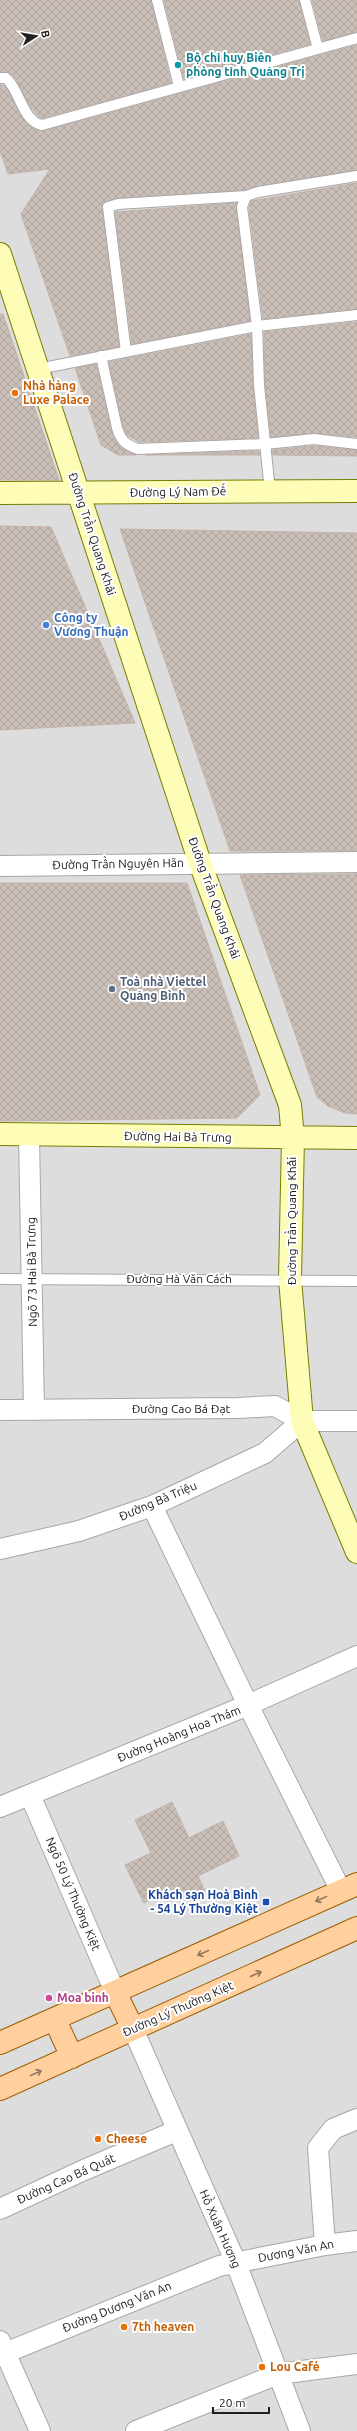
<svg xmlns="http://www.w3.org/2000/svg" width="357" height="2431" font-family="Ubuntu,sans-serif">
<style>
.residential{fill:#dedddd}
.building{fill:url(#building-cross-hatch);stroke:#c4b2a7}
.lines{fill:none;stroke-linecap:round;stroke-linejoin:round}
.lane-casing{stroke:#a7a7a7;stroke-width:12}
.street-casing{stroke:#a7a7a7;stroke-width:22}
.secondary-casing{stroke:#787e00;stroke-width:24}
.primary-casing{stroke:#9c5f00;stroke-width:24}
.lane{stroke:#fff;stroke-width:10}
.street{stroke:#fff;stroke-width:20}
.secondary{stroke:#fefdb7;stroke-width:22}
.primary{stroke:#ffcf9d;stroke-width:22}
.oneway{stroke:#90785e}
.culture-dot{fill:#0f9aa8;stroke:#fff;stroke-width:1.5}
.food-dot{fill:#e8710a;stroke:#fff;stroke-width:1.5}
.shop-dot{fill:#3f7fe0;stroke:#fff;stroke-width:1.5}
.service-dot{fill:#5c6f8a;stroke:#fff;stroke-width:1.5}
.transit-dot{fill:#1a4fb4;stroke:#fff;stroke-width:1.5}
.hotel-dot{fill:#d1479c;stroke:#fff;stroke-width:1.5}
.labels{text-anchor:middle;stroke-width:4;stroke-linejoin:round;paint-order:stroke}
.culture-label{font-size:12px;font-weight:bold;fill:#0d838f;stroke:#fff;text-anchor:start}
.food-label{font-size:12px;font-weight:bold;fill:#c56008;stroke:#fff;text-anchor:start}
.street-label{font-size:12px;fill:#202020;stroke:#fff}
.shop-label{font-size:12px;font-weight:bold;fill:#366cbe;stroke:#fff;text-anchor:start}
.service-label{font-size:12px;font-weight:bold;fill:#4e5e75;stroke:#fff;text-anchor:start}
.transit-label{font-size:12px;font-weight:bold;fill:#164399;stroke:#fff;text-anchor:end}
.hotel-label{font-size:12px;font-weight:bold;fill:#b23c85;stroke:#fff;text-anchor:start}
</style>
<defs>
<pattern id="building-cross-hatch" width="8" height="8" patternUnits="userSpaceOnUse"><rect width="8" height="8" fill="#cabfb8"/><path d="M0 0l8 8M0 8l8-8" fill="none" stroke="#ada49e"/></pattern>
</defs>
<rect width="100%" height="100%" fill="#f1ede6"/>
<!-- residential -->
<path class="residential" d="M0,0H357V2431H0Z"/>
<!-- building -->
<path class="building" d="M0,0H151L171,83L42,118L39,117L31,108L16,79L9,72H0Z
M164,0H299L310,44L184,79Z
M312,0H357V32L323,41Z
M357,45V170L257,186L245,190L118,198L104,202L102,208L119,347L70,356L21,214L50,169L8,174L0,151V84L6,87L26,122L33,128L44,131Z
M357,183V309L263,319L249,208L251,201Z
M236,203L250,321L132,344L115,212Z
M0,314H3L59,480H0Z
M357,322V437L315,433L271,437L265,385L264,332Z
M251,334L253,386L258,438L139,442L127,435L123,426L109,362Z
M96,364L113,435L120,447L136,455H118L101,445L75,368Z
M314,446L357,450V456L273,455L272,450Z
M259,451L260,455H145Z
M0,526L51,527L135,723L0,730Z
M120,529L357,533V851H230Z
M357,874V1114L345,1113L328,1106L317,1097L240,875Z
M0,883H187L260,1095L237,1118L0,1121Z
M172,1802L189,1838L223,1821L239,1856L198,1876L205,1891L184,1901L177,1887L144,1903L125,1865L151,1853L135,1820Z"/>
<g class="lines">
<defs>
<path id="lane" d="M157,0L179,86
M305,0L318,49
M0,78H6C20,90 22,121 42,125L357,38
M126,352L108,207L118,204L246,196
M101,356L117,428C121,441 126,445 138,449L265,444L314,439L357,444
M38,369L257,326L357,315
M270,491L259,385L257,326L242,207L246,196L258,192L357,176
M0,1279L357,1281"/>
<path id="street" d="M0,866L357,862
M29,1135L34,1410
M0,1410L238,1408L275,1406L302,1421H357
M152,1506L248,1705L341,1891
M0,1549L79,1531L152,1506L265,1453L302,1421
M30,1795L115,1992
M0,1807L248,1705L357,1656
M133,2029L236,2263L300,2431
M0,2209L84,2170L176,2131
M325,2245L318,2148L333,2129L357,2119
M0,2341L40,2431
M0,2355L219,2266L325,2245L357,2241
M136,2431L278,2374L357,2364"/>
<path id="secondary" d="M0,254L200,863L290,1105L293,1138L290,1279L302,1421L357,1552
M0,493L357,491
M0,1134L357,1138"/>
<path id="primary" d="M115,1992L133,2029
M55,2020L72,2057
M0,2043L357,1884
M0,2089L357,1928"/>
</defs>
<!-- lane casing -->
<use href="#lane" class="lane-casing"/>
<!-- street casing -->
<use href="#street" class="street-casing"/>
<!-- secondary casing -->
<use href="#secondary" class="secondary-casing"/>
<!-- primary casing -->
<use href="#primary" class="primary-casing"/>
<!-- lane -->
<use href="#lane" class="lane"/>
<!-- street -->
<use href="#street" class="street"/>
<!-- secondary -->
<use href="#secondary" class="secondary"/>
<!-- primary -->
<use href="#primary" class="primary"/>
</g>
<!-- one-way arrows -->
<defs><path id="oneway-shaft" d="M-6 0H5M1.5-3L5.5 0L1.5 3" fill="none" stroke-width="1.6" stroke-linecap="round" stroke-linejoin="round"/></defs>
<g class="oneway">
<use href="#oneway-shaft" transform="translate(321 1899) rotate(156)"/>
<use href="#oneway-shaft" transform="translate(203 1953) rotate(156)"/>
<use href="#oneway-shaft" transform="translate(256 1974) rotate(-24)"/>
<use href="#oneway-shaft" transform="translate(36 2073) rotate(-24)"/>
</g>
<!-- markers -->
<circle class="culture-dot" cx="178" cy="65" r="4"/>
<g class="food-dot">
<circle cx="15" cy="393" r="4"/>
<circle cx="98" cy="2139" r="4"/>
<circle cx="124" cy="2327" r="4"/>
<circle cx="262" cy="2367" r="4"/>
</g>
<circle class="shop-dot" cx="46" cy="625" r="4"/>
<circle class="service-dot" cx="112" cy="989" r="4"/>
<rect class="transit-dot" x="262" y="1898" width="8" height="8" rx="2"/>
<circle class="hotel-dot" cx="49" cy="1998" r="4"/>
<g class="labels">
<!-- culture labels -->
<g class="culture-label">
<text x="186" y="62">Bộ chỉ huy Biên<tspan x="186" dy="14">phòng tỉnh Quảng Trị</tspan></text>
</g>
<!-- food labels -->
<g class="food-label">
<text x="23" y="390">Nhà hàng<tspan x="23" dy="14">Luxe Palace</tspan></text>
<text x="106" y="2143">Cheese</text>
<text x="132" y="2331">7th heaven</text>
<text x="270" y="2371">Lou Café</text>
</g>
<!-- street labels -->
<g class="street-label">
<text transform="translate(178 492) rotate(-1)" y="4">Đường Lý Nam Đế</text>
<text transform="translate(92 534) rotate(72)" y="4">Đường Trần Quang Khải</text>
<text transform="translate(118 864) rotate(-1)" y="4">Đường Trần Nguyên Hãn</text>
<text transform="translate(214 898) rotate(70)" y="4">Đường Trần Quang Khải</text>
<text transform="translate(178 1137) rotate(1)" y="4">Đường Hai Bà Trưng</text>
<text transform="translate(292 1221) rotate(-90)" y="4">Đường Trần Quang Khải</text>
<text transform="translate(32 1272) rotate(-91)" y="4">Ngõ 73 Hai Bà Trưng</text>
<text x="179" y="1283">Đường Hà Văn Cách</text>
<text x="181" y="1413">Đường Cao Bá Đạt</text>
<text transform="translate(158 1501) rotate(-23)" y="4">Đường Bà Triệu</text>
<text transform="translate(179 1734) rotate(-22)" y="4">Đường Hoàng Hoa Thám</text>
<text transform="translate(73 1894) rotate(67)" y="4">Ngõ 50 Lý Thường Kiệt</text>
<text transform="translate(178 2009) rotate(-24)" y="4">Đường Lý Thường Kiệt</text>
<text transform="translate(66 2179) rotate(-24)" y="4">Đường Cao Bá Quát</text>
<text transform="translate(220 2229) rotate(66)" y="4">Hồ Xuân Hương</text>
<text transform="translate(296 2251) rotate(-11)" y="4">Dương Văn An</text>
<text transform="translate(117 2307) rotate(-22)" y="4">Đường Dương Văn An</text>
</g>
<!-- shop labels -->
<g class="shop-label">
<text x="54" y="622">Công ty<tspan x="54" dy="14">Vương Thuận</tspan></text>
</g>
<!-- service labels -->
<g class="service-label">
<text x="120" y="986">Toà nhà Viettel<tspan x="120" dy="14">Quảng Bình</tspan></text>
</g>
<!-- transit labels -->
<g class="transit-label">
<text x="258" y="1899">Khách sạn Hoà Bình<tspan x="258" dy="14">- 54 Lý Thường Kiệt</tspan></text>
</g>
<!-- hotel labels -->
<g class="hotel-label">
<text x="57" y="2002">Moa binh</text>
</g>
</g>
<!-- north arrow -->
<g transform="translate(36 36) rotate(78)" stroke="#ffffff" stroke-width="3" paint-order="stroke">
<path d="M0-3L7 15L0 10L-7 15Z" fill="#202020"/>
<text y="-6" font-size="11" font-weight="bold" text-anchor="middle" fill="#202020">B</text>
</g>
<!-- scale -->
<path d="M213 2407v6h56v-6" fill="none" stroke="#202020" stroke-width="2"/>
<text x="219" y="2407" font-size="12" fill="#202020" stroke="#ffffff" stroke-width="3" paint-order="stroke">20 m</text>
</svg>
